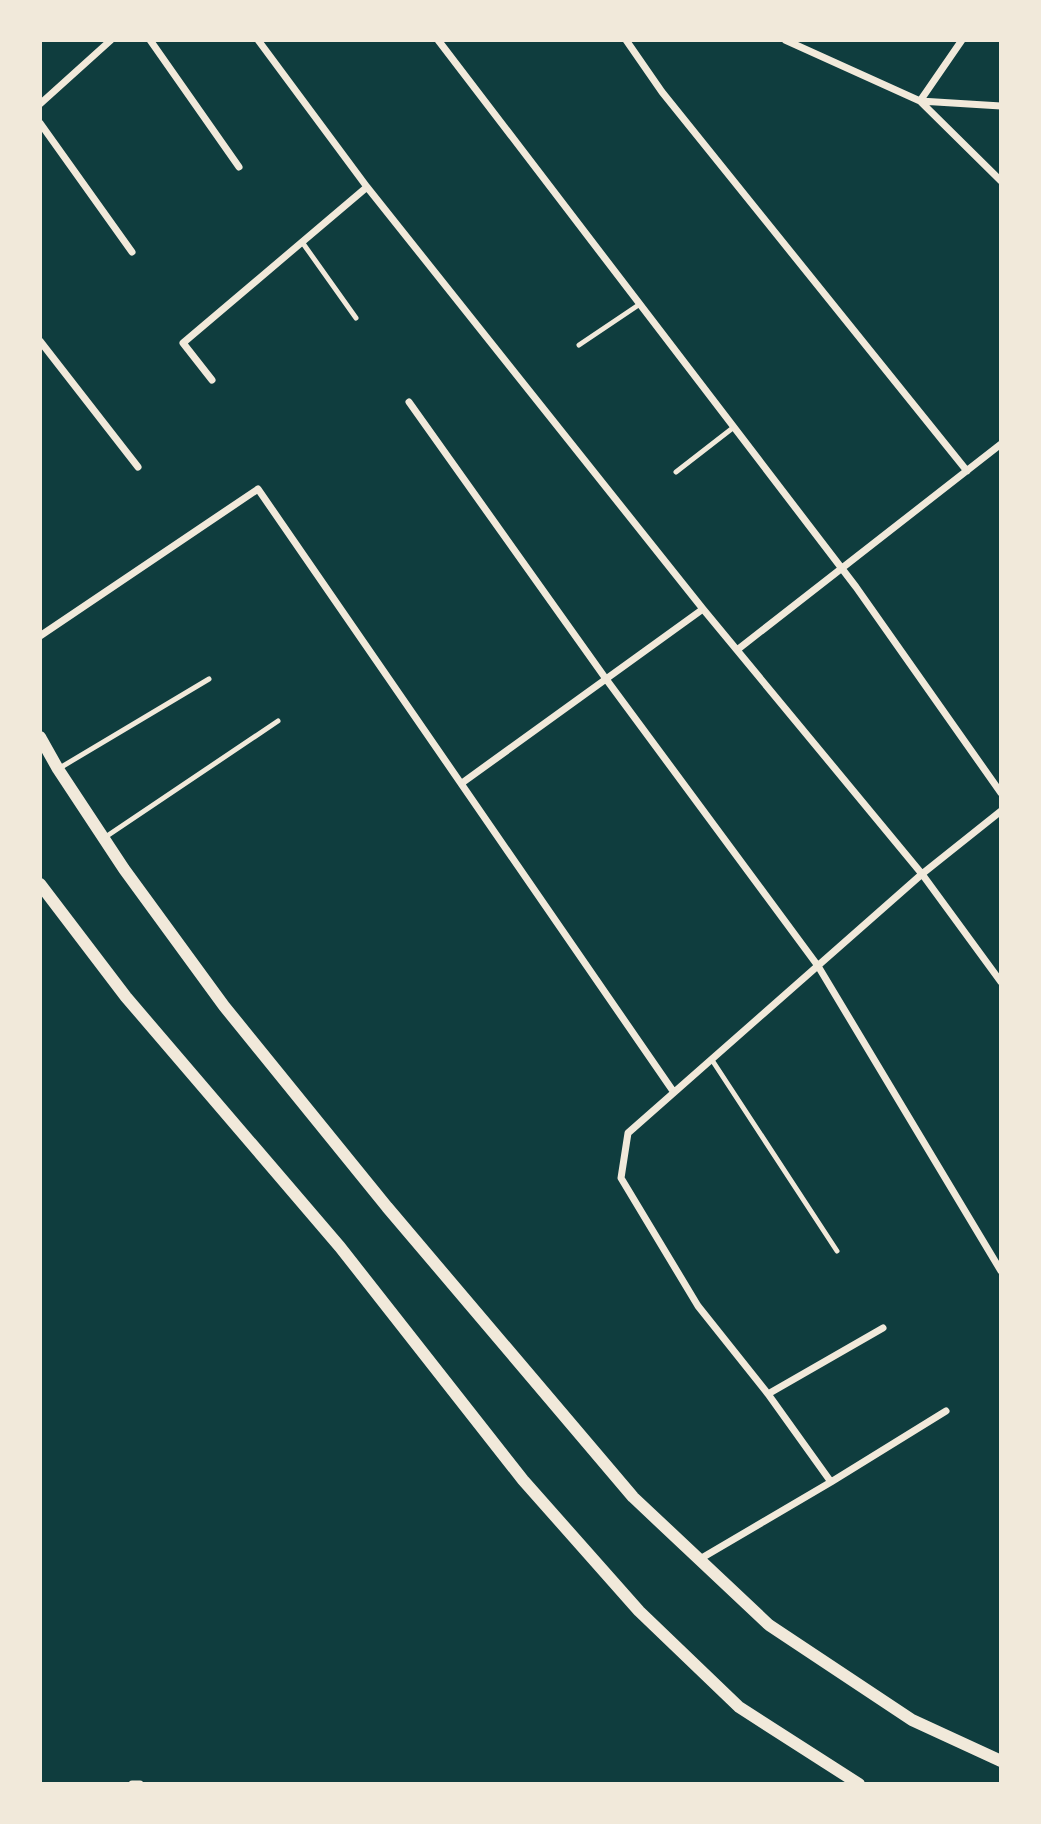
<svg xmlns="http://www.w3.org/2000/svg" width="1041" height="1824" font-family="'DejaVu Sans',sans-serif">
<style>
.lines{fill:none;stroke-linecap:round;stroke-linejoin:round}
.service{stroke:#f1e9da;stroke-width:5}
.minor{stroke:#f1e9da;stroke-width:7}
.tertiary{stroke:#f1e9da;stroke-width:12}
</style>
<rect width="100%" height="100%" fill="#0f3d3e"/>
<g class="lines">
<!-- service -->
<path class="service" d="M302,242L356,318
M579,345L640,304
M676,472L734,427
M58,769L209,679
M104,838L278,721
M712,1060L837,1251"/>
<!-- minor -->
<path class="minor" d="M150,40L239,167
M258,40L367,187L703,609L922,874L1001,982
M438,40L856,587L1001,793
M626,40L662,92L967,471
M785,40L920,101L1001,106
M962,40L920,101L1001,181
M40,104L111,40
M40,123L132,252
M40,341L138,467
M212,380L183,343L367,187
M409,402L606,679L818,966L1001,1271
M40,636L258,489L673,1091
M737,650L1001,444
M462,783L703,609
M768,1394L883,1328
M946,1411L831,1482L768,1394L698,1306L621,1178L628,1133L922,874L1001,811
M700,1559L831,1482
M132,1784H140"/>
<!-- tertiary -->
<path class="tertiary" d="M40,737L58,769L124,869L224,1006L387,1207L633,1497L769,1625L912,1720L1001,1761
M40,884L126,997L340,1247L523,1480L639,1611L739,1707L859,1784"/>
</g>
<!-- border -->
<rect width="1041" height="1824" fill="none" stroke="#f1e9da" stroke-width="84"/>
</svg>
